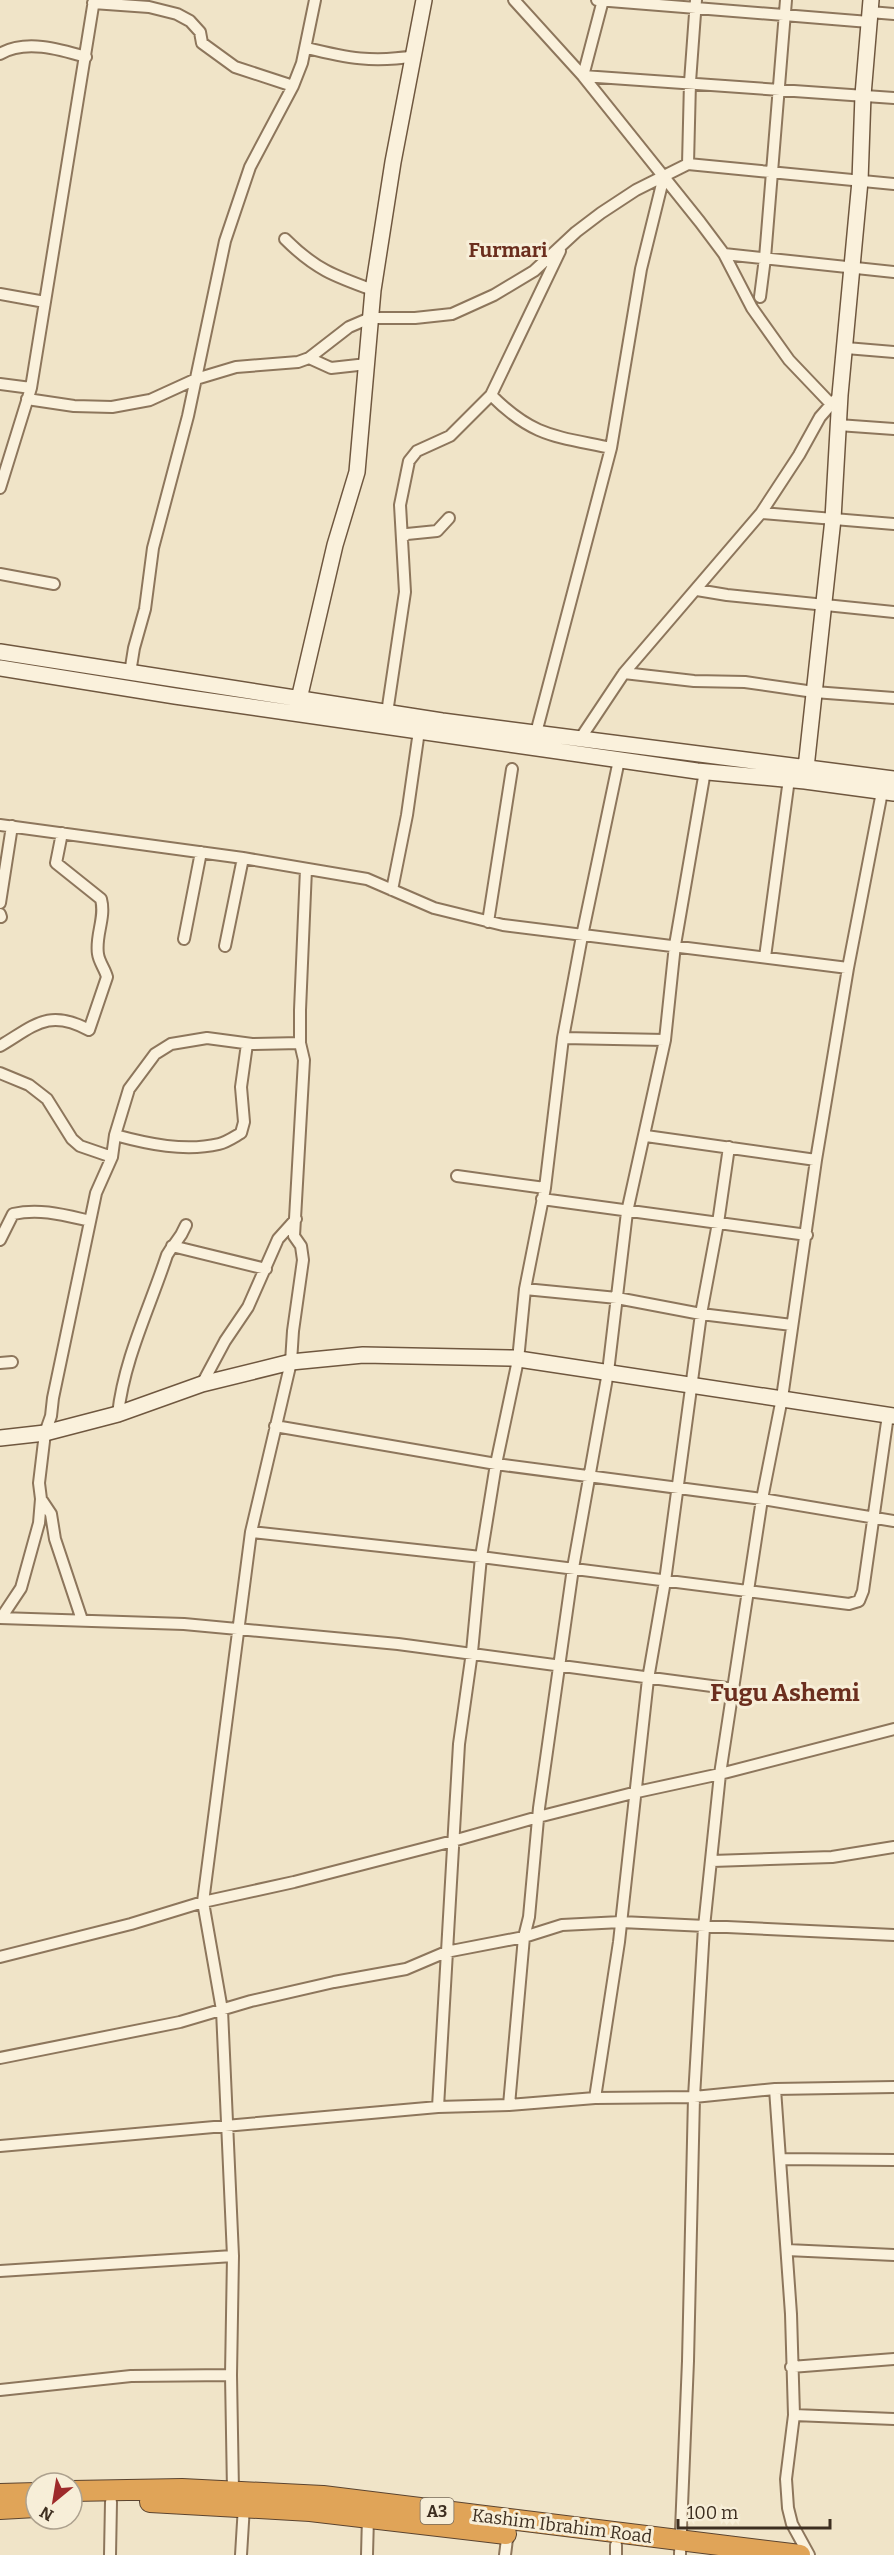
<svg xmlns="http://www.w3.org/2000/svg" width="894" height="2555" font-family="Bitter,serif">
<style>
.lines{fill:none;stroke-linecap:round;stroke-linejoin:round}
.street-casing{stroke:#8d765c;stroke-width:14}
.secondary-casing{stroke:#6f573f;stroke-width:18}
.highway-casing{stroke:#5b4430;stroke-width:22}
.street{stroke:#faf1dc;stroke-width:10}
.secondary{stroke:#faf1dc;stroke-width:15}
.highway{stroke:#e0a458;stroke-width:20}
.labels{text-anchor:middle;stroke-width:6;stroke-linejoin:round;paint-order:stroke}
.shield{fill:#f7eed8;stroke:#756857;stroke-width:1.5}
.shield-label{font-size:16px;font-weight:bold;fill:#3d2e20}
.street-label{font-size:18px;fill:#3d2e20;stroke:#f7eed8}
.neighbourhood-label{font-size:20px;font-weight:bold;fill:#6b2e1e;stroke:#f7eed8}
.district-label{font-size:24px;font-weight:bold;fill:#6b2e1e;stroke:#f7eed8}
</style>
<rect width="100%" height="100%" fill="#f0e4c8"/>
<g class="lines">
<defs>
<path id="street" d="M514,0L583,76L700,222L724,254L752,308L789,360L830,403
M597,0L869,22
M603,0L583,76L894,98
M93,3L149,7L177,14L190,21L200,32L202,43L235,67L293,86
M870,12L894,14
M307,48C347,58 373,63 415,56
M0,54C25,39 59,49 86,57
M688,164L690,82L696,0
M285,239C315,269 334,276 373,290
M724,254L894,272
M0,294L45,302
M760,297L765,258L786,0
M846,348L894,352
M309,358L331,368L367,364
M0,384L31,388
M491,395C533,437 555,436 611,448
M27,399L74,406L112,407L150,400L196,379L236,367L298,362L309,358L349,327L370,318H415L452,314L494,295L534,271L576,232L601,213L636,190L688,164L894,184
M838,425L894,429
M0,488L31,388L94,0
M761,513L894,524
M402,538L407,534L437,531L449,518
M0,574L54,584
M697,590L727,595L894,612
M130,673L134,648L145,609L153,548L188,416L225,241L250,167L293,86L302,63L315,0
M624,673L694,681L745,682L814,692L894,698
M387,713L405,592L400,505L409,461L417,451L450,436L491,395L560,251
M536,733L611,448L641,269L664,176
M580,739L624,673L761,513L799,455L820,417L835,400
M0,825L243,858L367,879L434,908L503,925L848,968
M392,890L407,815L420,724
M0,903L12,826
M0,914L1,917
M488,922L512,769
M184,939L201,852
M225,946L243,858
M765,957L789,779
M563,1038L665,1040
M0,1046C34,1026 48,1008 89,1030L107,977C105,969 99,962 98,954C95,935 106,918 101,899L56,863L62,833
M0,1073L29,1085L47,1099L72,1139L80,1146L112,1157
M115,1135C148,1144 185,1152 219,1144C227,1142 234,1137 241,1133L244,1122L241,1087L247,1044
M646,1136L816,1160
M457,1176L545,1188
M542,1199L807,1235
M0,1240L13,1214C40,1208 64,1215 90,1221
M172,1246L266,1269
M525,1289L617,1298L701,1314L792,1325
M0,1363L12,1362
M202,1384L225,1341L248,1307L278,1239L296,1219
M118,1414C124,1359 150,1307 167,1255C175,1241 179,1242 186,1225
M275,1426L496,1464L762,1499L894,1521
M41,1499L51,1514L55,1539L82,1620
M251,1532L481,1557L849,1604L859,1601L863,1591L888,1415
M0,1618L184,1624L398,1644L734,1689
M1,1618L21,1588L39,1523L41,1499L39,1483L45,1433L51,1416L53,1398L96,1193L112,1157L115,1135L129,1089L155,1054L171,1044L207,1038L252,1044L300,1043
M712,1861L832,1857L894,1847
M0,1957L131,1924L203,1902L294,1882L453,1841L538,1817L637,1792L720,1774L894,1729
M0,2058L180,2022L251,2001L334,1982L406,1969L446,1952L524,1937L562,1925L621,1922L894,1935
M775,2089L791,2314L794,2415L786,2479L788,2508L792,2524L809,2555
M595,2098L619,1942L648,1679L665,1581L701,1314L718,1223L729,1147
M509,2105L524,1937L529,1917L539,1808L573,1568L608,1372L627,1212L665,1040L675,945L705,771
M438,2107L459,1744L472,1652L481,1557L496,1464L518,1360L525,1289L545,1188L563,1038L582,936L619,760
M0,2146L438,2107L509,2105L595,2098L694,2097L775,2089L894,2087
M780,2159L894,2160
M787,2250L894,2255
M0,2271L233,2256
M791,2367L894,2359
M0,2390L131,2376L231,2375
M794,2415L894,2419
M233,2491L231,2375L233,2256L222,2010L203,1902L251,1532L291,1362L293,1331L303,1260L301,1246L294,1236L304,1060L300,1043V1010L306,869
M680,2554L688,2361L694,2097L704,1927L720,1774L762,1499L782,1398L816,1160L848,968L882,792
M110,2555L111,2502
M241,2555L244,2506
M367,2555L368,2517
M505,2555L508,2531
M616,2555V2545"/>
<path id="secondary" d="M0,652L442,721L894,779
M0,668L175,696L697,771L805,781L894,793
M299,699L335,545L357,472L373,290L393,162L424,0
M805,777L833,519L840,395L860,181L863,95L871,0
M0,1438L45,1433L118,1414L202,1384L291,1362L363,1355L512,1358L894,1416"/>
<path id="highway" d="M72,2491L182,2489L323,2496L800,2555
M0,2494L36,2493
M150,2502L310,2511L506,2534
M0,2509L36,2507"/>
</defs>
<!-- street casing -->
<use href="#street" class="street-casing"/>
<!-- secondary casing -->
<use href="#secondary" class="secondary-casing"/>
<!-- highway casing -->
<use href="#highway" class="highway-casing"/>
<!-- street -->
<use href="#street" class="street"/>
<!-- secondary -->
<use href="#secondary" class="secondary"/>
<!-- highway -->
<use href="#highway" class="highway"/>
</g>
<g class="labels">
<!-- shield labels -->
<rect class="shield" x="420.5" y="2498" width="33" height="26" rx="4.5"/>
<g class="shield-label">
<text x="437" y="2517">A3</text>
</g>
<!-- street labels -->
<g class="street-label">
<text transform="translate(562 2526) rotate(7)" y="6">Kashim Ibrahim Road</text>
</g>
<!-- neighbourhood labels -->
<g class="neighbourhood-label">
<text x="508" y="257">Furmari</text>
</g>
<!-- district labels -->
<g class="district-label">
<text x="785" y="1701">Fugu Ashemi</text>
</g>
</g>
<!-- north arrow -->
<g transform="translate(54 2501) rotate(210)"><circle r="28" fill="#f7eed8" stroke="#ada18e" stroke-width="1.5"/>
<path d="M0-4.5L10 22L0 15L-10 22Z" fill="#9e2a2b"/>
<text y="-9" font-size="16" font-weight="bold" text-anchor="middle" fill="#3d2e20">N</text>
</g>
<!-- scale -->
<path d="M678 2519v9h152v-9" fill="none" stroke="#3d2e20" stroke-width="3"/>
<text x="687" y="2519" font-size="18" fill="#3d2e20" stroke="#f7eed8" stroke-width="4.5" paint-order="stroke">100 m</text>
</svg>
